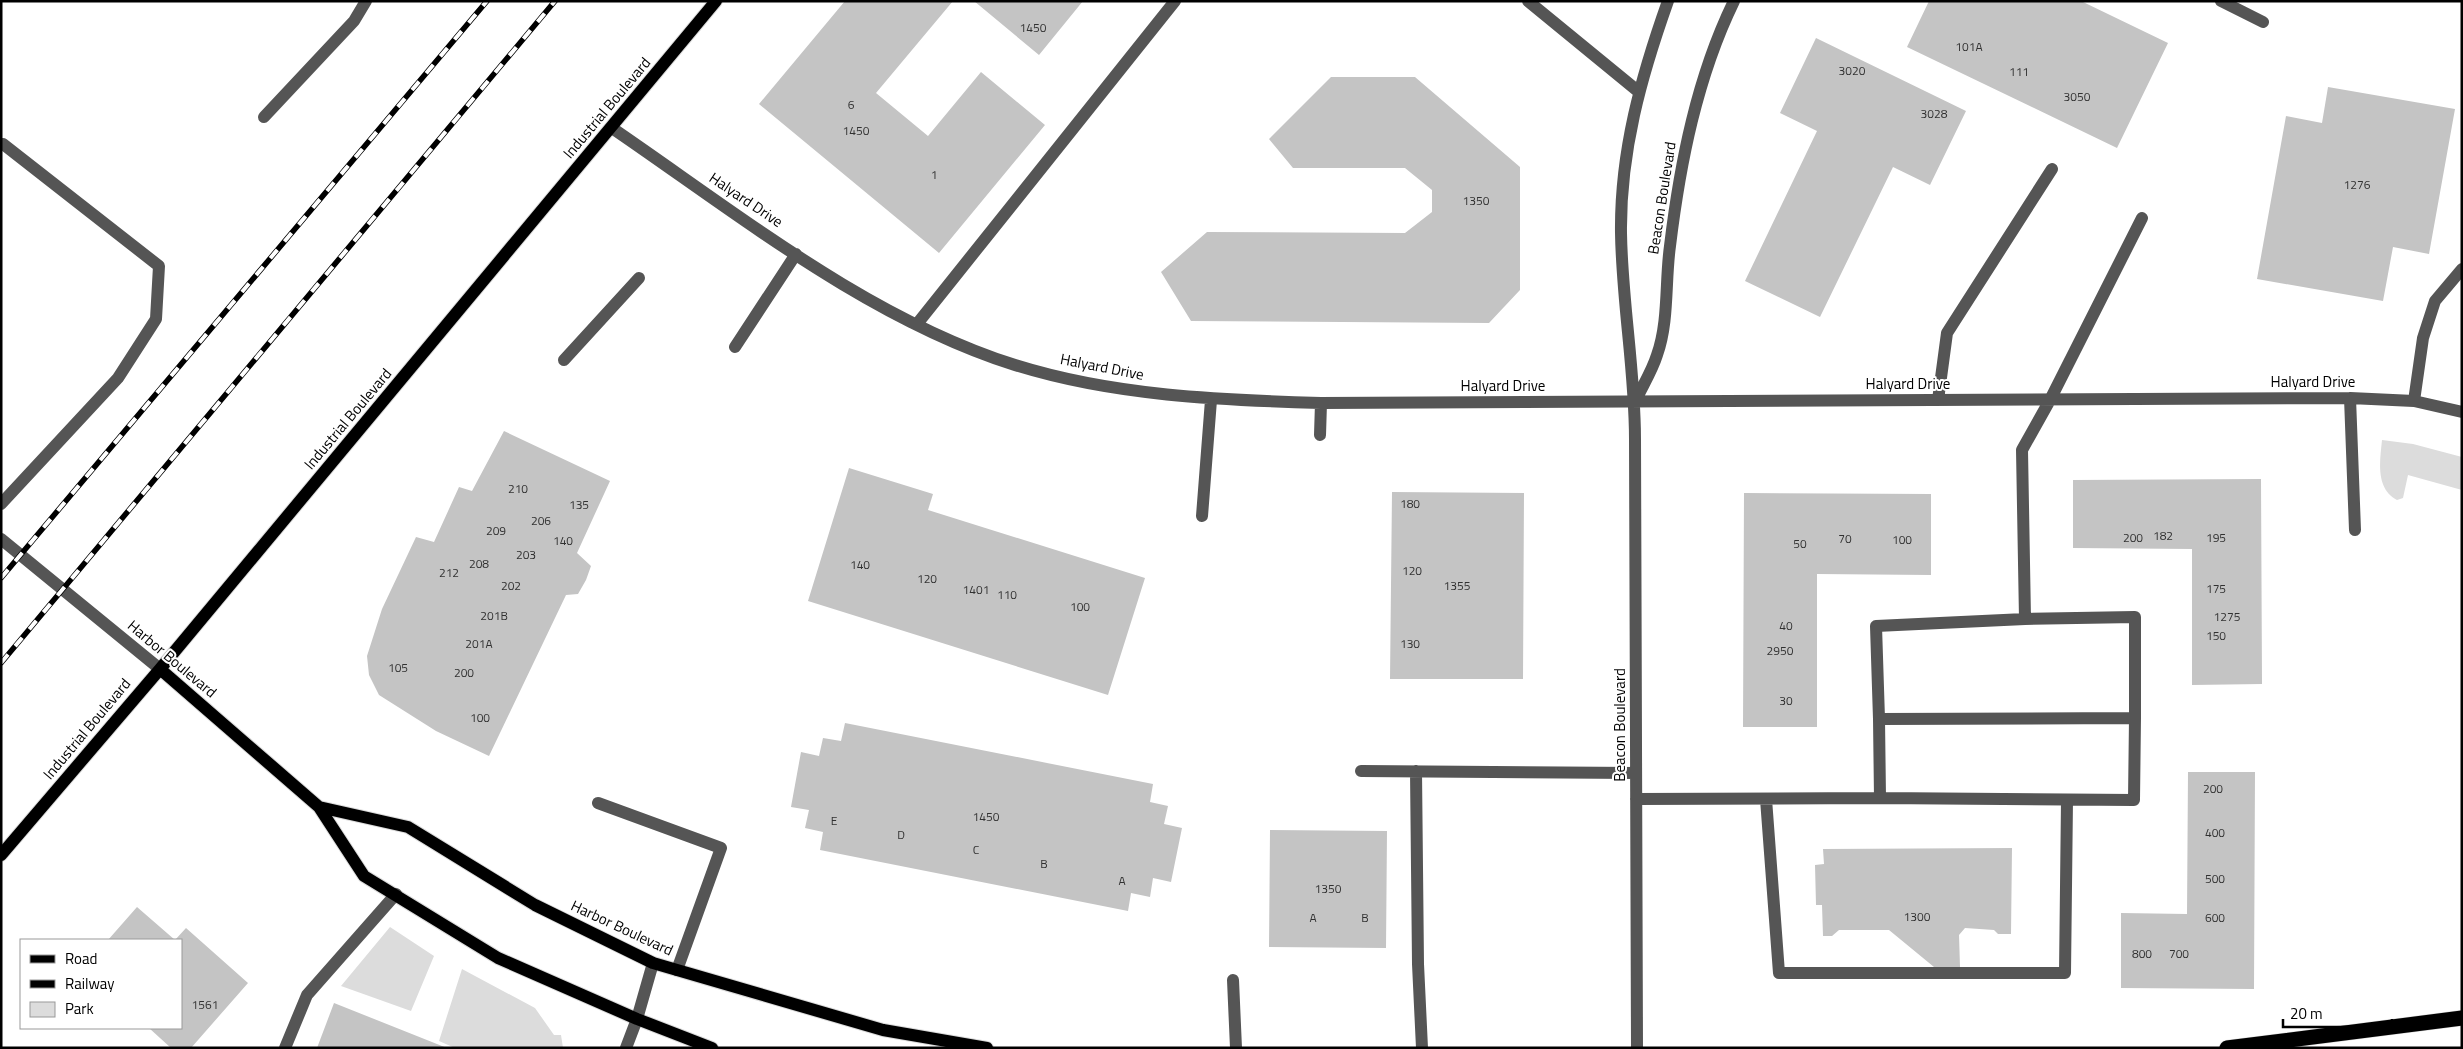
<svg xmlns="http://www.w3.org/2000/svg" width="2463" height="1049" font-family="'Titillium Web',sans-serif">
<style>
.green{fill:#dcdcdc}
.building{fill:#c4c4c4}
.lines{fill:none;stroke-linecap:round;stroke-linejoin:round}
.major-casing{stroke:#dbdbdb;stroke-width:14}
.highway-casing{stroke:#dbdbdb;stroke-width:16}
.minor{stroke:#555;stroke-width:12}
.major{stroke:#000;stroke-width:12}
.highway{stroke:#000;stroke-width:15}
.rail-casing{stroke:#000;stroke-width:5.5}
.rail{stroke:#fff;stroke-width:4;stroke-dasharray:11;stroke-linecap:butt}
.labels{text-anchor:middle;stroke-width:4;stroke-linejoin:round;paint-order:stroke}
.number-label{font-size:12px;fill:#313131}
.street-label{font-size:15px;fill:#000;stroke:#fff}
</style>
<rect width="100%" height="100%" fill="#fff"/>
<!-- green -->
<path class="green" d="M2382,440L2413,444L2462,457V490L2408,475L2403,498L2397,500C2375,488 2380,461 2382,440Z
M390,927L434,956L411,1011L341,986Z
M462,969L535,1008L554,1035H561L563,1048H455L439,1041Z"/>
<!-- building -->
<path class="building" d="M845,1H953L876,93L928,136L981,72L1045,125L939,253L759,104Z
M974,1H1083L1039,55Z
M1929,1H2081L2168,43L2117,148L1907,47Z
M1816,38L1966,111L1930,185L1893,167L1820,317L1745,281L1817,131L1780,113Z
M1331,77H1415L1520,167V290L1489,323L1191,321L1161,272L1207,232L1405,233L1432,212V190L1405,168H1293L1269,139Z
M2328,87L2455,109L2429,254L2393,247L2383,301L2257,279L2286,116L2322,123Z
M504,431L610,481L577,553L591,566L586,580L578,594L566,595L489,756L436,731L379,695L369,675L367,656L382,609L416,537L434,542L459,487L472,491Z
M849,468L933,494L928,510L1145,578L1108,695L808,601Z
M2261,479L2262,684L2192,685V549L2073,548V480Z
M1392,492L1524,493L1523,679H1390Z
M1744,493L1931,494V575L1817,574V727H1743Z
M845,723L1153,784L1150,802L1168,806L1164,824L1182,828L1171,882L1153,878L1150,897L1131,893L1128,911L820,850L823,832L805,828L809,810L791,807L801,752L819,756L823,738L841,741Z
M2188,772H2255L2254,989L2121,988V913L2187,914Z
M1270,830L1387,831L1386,948L1269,947Z
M2012,848L2011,934H1998L1994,930L1965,928L1959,935L1960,967H1934L1889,930H1839L1832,936H1823L1822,905H1816L1815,865L1824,864L1823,849Z
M137,907L175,940H108Z
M186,928L248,983L191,1048H171L149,1028H181V940H175Z
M334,1003L447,1048H317Z"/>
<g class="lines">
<defs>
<path id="major" d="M160,669L319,807L364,876L498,958L637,1019L712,1048
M319,807L408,827L535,905L653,963L883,1030L987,1048
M1,855L160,669L716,1"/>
<path id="highway" d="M2227,1048L2462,1018"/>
</defs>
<!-- major casing -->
<use href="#major" class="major-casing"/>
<!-- highway casing -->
<use href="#highway" class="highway-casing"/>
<!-- minor -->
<path class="minor" d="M1528,1L1639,92
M2221,1L2263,22
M264,117L354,21L366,1
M612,128C738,214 869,319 1015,365C1114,396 1219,400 1321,403L2350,398L2414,401L2462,412
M917,324L1175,1
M735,347L796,254
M564,360L639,278
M2350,398L2355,530
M1636,400C1643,385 1652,371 1657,355C1669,322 1665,281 1670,246C1680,163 1697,77 1734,1
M1938,400L1947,333L2052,169
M2414,401L2423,338L2435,301L2462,269
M1320,435L1321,403
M1,504L118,378L156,319L159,266L3,144
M1202,516L1211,400
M1,539L160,669
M2025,619L1876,626L1879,719L2135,718V617L2025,619L2022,450L2050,400L2142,218
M1879,719L1880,798L2134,800L2135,718
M1361,771L1636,773
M1416,771L1418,964L1422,1048
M1636,799L1880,798
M1766,799L1779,973H2065L2067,800
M598,803L721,848L677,970
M1233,980L1236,1048
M285,1048L307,995L396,894
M626,1048L637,1019L653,963
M1637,1048C1637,845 1636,642 1635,439C1635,370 1622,302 1621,233C1620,152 1641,77 1668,1"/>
<!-- major -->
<use href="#major" class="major"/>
<!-- highway -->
<use href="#highway" class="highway"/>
<defs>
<path id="rail" d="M1,578L487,1
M1,663L555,1"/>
</defs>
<!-- rail casing -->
<use href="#rail" class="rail-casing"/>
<!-- rail -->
<use href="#rail" class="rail"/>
</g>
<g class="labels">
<!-- number labels -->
<g class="number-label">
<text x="1033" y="32">1450</text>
<text x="1969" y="51">101A</text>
<text x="1852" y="75">3020</text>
<text x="2019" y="76">111</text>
<text x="2077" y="101">3050</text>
<text x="851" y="109">6</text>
<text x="1934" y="118">3028</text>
<text x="856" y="135">1450</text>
<text x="934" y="179">1</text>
<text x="2357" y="189">1276</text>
<text x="1476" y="205">1350</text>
<text x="518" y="493">210</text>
<text x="1410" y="508">180</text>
<text x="579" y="509">135</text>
<text x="541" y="525">206</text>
<text x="496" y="535">209</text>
<text x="2163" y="540">182</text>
<text x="2133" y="542">200</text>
<text x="2216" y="542">195</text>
<text x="1845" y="543">70</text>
<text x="1902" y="544">100</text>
<text x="563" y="545">140</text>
<text x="1800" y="548">50</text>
<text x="526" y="559">203</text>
<text x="479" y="568">208</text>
<text x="860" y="569">140</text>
<text x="1412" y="575">120</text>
<text x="449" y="577">212</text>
<text x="927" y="583">120</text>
<text x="511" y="590">202</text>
<text x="1457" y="590">1355</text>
<text x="2216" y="593">175</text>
<text x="976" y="594">1401</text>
<text x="1007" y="599">110</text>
<text x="1080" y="611">100</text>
<text x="494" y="620">201B</text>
<text x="2227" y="621">1275</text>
<text x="1786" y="630">40</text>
<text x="2216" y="640">150</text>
<text x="479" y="648">201A</text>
<text x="1410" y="648">130</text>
<text x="1780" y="655">2950</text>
<text x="398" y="672">105</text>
<text x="464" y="677">200</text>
<text x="1786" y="705">30</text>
<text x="480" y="722">100</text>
<text x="2213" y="793">200</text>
<text x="986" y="821">1450</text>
<text x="834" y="825">E</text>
<text x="2215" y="837">400</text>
<text x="901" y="839">D</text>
<text x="976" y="854">C</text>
<text x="1044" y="868">B</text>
<text x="2215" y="883">500</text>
<text x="1122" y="885">A</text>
<text x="1328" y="893">1350</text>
<text x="1917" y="921">1300</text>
<text x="1313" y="922">A</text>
<text x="1365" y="922">B</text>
<text x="2215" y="922">600</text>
<text x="2142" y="958">800</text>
<text x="2179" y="958">700</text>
<text x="205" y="1009">1561</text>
</g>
<!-- street labels -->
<g class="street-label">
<text transform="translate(607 108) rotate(-50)" y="5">Industrial Boulevard</text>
<text transform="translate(1662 198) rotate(-81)" y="5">Beacon Boulevard</text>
<text transform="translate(746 200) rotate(34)" y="5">Halyard Drive</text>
<text transform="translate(1102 367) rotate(11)" y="5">Halyard Drive</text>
<text x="2313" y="387">Halyard Drive</text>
<text x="1908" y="389">Halyard Drive</text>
<text x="1503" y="391">Halyard Drive</text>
<text transform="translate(348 419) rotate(-50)" y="5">Industrial Boulevard</text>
<text transform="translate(172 659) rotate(40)" y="5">Harbor Boulevard</text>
<text transform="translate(1620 725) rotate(-90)" y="5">Beacon Boulevard</text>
<text transform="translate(87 729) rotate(-50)" y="5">Industrial Boulevard</text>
<text transform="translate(622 928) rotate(25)" y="5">Harbor Boulevard</text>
</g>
</g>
<!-- border -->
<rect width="2463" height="1049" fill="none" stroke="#000000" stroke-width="5"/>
<!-- legend -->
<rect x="20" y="939" width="162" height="90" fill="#ffffff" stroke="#999999"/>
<rect x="30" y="955" width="25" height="8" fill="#000000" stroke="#999999"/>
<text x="65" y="964" font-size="15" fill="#000000">Road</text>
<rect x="30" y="980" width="25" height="8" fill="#000000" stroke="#999999"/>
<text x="65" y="989" font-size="15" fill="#000000">Railway</text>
<rect x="30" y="1002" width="25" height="15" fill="#dcdcdc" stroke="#999999"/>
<text x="65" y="1014" font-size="15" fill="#000000">Park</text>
<!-- scale -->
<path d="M2283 1019v8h109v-8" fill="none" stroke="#000000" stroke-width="2.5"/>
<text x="2290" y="1019" font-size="15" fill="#000000" stroke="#ffffff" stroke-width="4" paint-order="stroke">20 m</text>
</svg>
